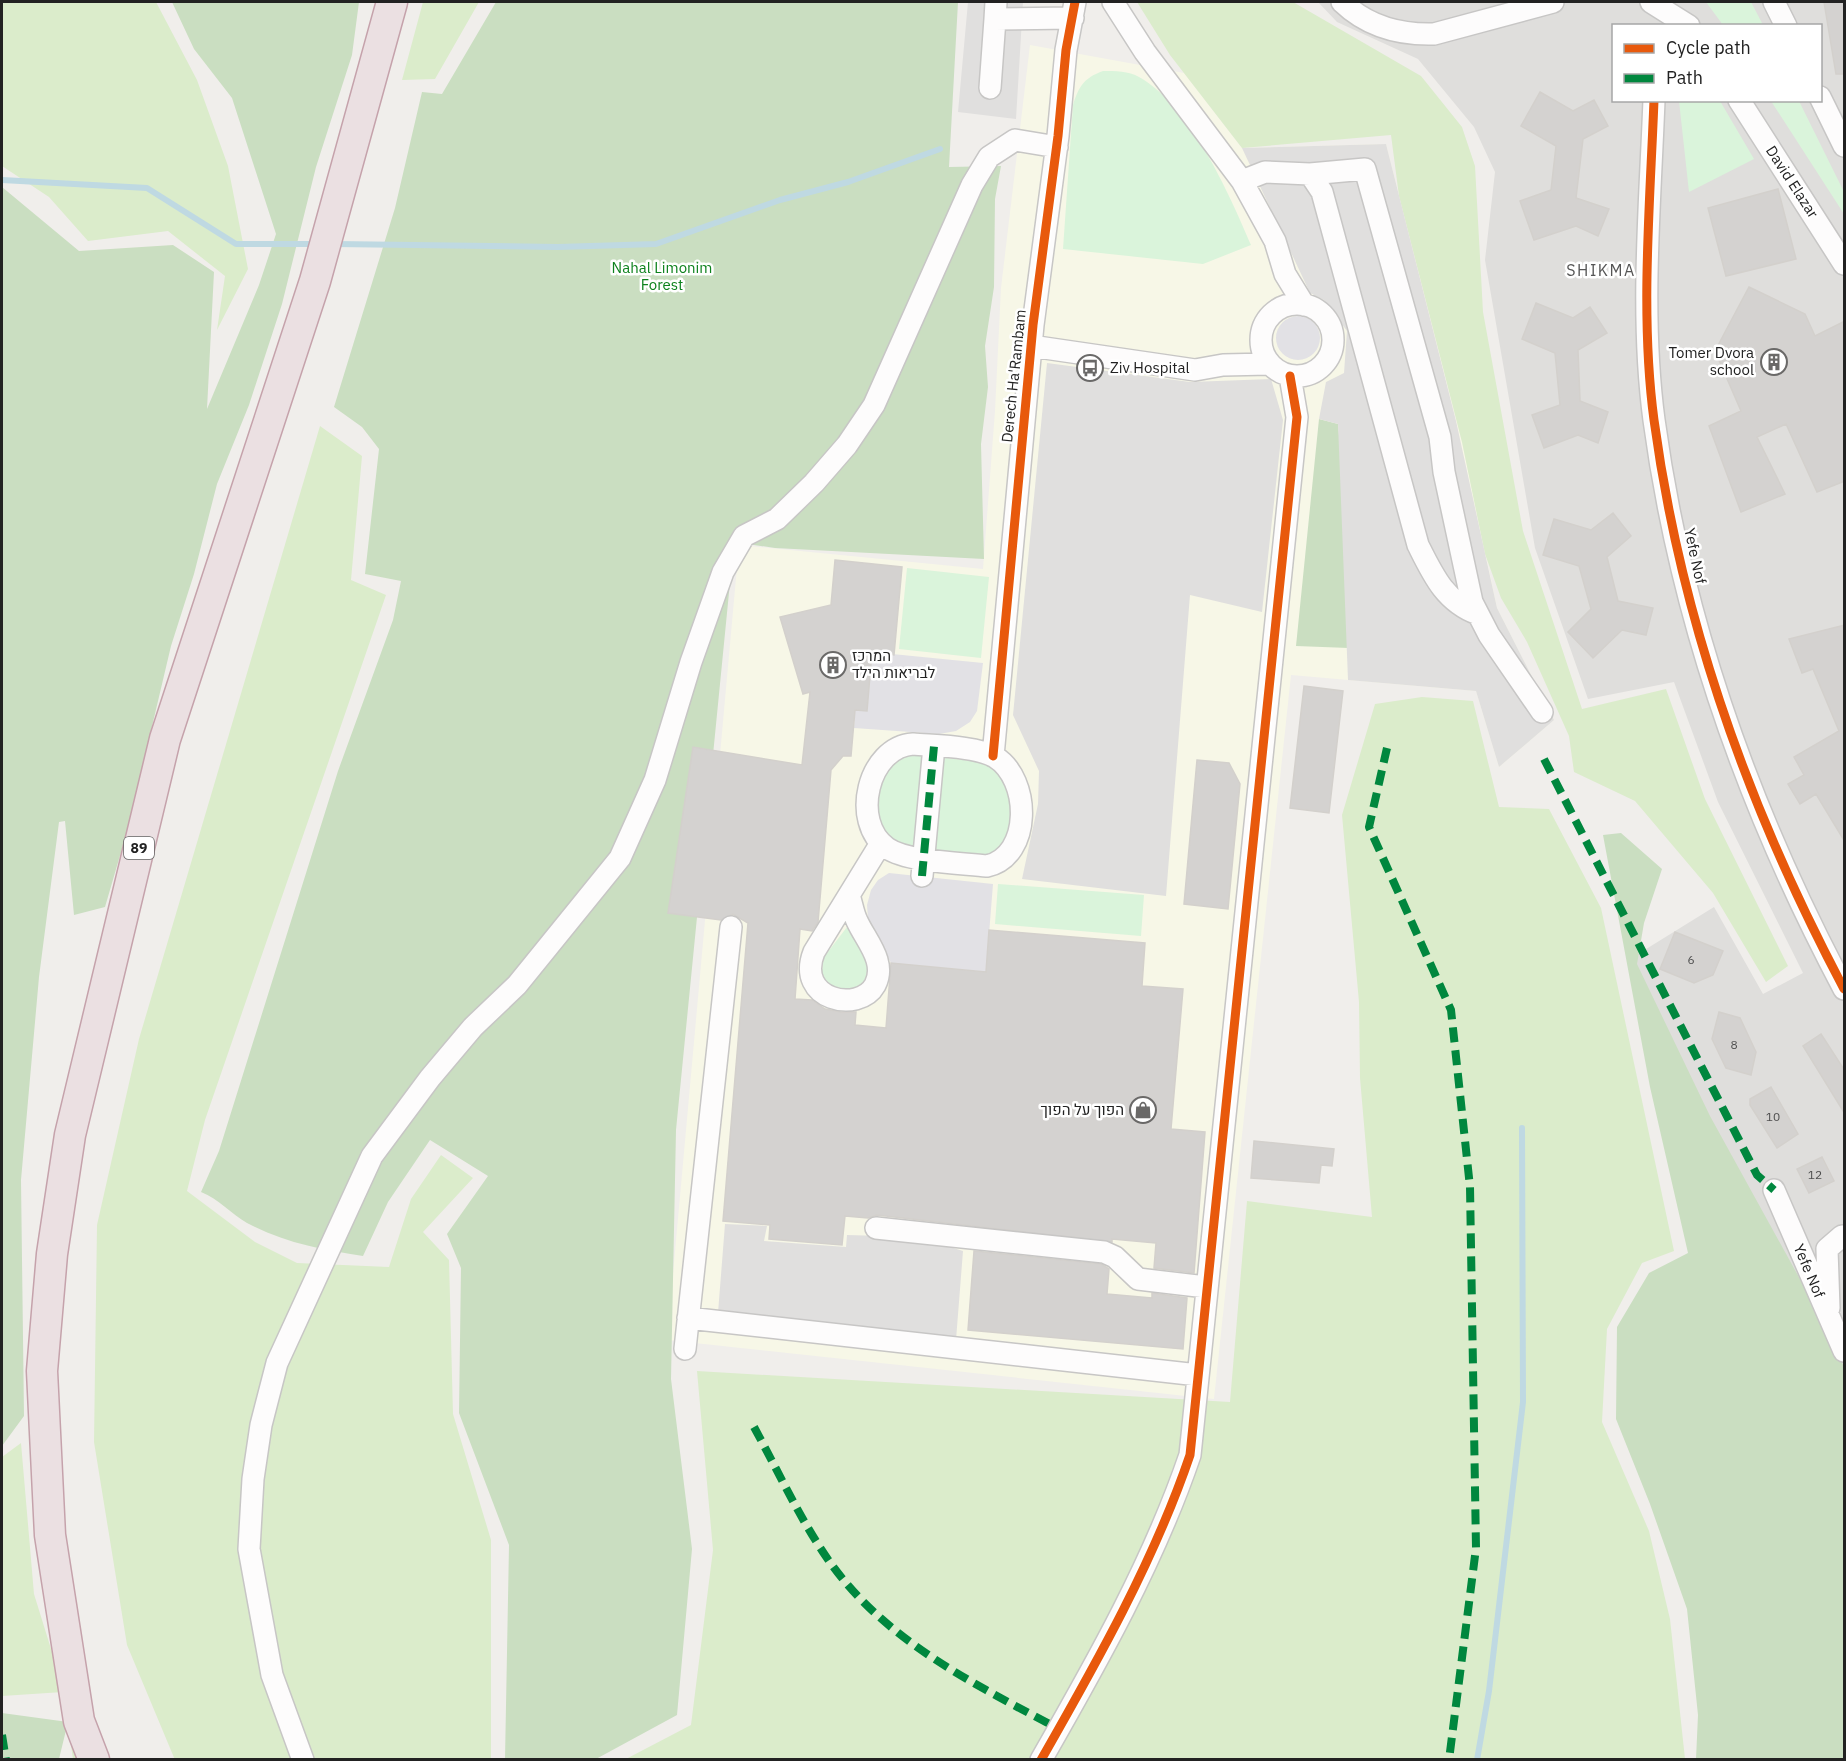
<svg xmlns="http://www.w3.org/2000/svg" width="1846" height="1761" font-family="'IBM Plex Sans',Heebo,sans-serif">
<style>
.residential{fill:#dfdedc;fill-rule:evenodd}
.education{fill:#f7f7e7}
.grass{fill:#dbeccb}
.forest{fill:#cadec1}
.park{fill:#daf4db}
.parking{fill:#e0dfde}
.plaza{fill:#e2e1e5}
.lines{fill:none;stroke-linecap:round;stroke-linejoin:round}
.stream{stroke:#bfd9e2;stroke-width:6}
.building{fill:#d4d2d0;stroke:#d3d0cc;stroke-width:1.5}
.minor-casing{stroke:#c7c6c5;stroke-width:24}
.highway-casing{stroke:#c5a2ab;stroke-width:33}
.minor{stroke:#fdfcfc;stroke-width:21}
.highway{stroke:#ebe0e2;stroke-width:30}
.quiet{stroke:#00873e;stroke-width:8;stroke-dasharray:15 8;stroke-linecap:butt}
.cycleway-casing{stroke:#fff;stroke-width:13}
.cycleway{stroke:#e8590c;stroke-width:9}
.labels{text-anchor:middle;stroke-width:5;stroke-linejoin:round;paint-order:stroke}
.number-label{font-size:12px;fill:#4e4e4e}
.shield{fill:#fff;stroke:#646464;stroke-width:1.5}
.shield-label{font-size:14px;font-weight:bold;fill:#222}
.street-label{font-size:15px;fill:#222;stroke:#fff}
.park-label{font-size:15px;fill:#0d821d;stroke:#fff}
.poi-label{font-size:15px;fill:#222;stroke:#fff;text-anchor:end}
.neighbourhood-label{font-size:16px;letter-spacing:1.5px;fill:#555;stroke:#fff}
</style>
<rect width="100%" height="100%" fill="#f0eeeb"/>
<!-- residential -->
<path class="residential" d="M1318,2H1844V1388L1630,959L1714,907L1763,994L1803,973L1718,802L1674,682L1588,699L1535,548L1485,260L1495,172L1474,127L1418,59L1337,22ZM1614,26H1820V100H1614Z"/>
<!-- education -->
<path class="education" d="M1030,45L1184,73L1242,148L1386,144L1462,442L1497,608L1554,720L1499,767L1476,691L1291,675L1214,1399L667,1340L739,545L983,569L995,411L1001,288Z"/>
<!-- grass -->
<path class="grass" d="M2,2H156L197,80L228,166L248,269L217,330L225,276L168,231L88,241L49,197L2,166Z
M423,2H479L435,79L402,80Z
M1137,2H1293L1421,76L1462,127L1475,166L1483,312L1523,531L1582,709L1666,689L1705,799L1788,966L1766,982L1713,893L1635,801L1574,772L1569,736L1527,642L1501,598L1485,554L1462,442L1399,196L1391,135L1242,148L1170,55Z
M320,426L362,456L351,580L386,595L205,1120L187,1191L255,1242L297,1263L389,1267L411,1199L441,1155L473,1178L423,1232L449,1260L453,1414L491,1540V1759L175,1760L127,1645L94,1442L97,1225L139,1039Z
M1422,697L1473,701L1499,807L1549,809L1601,908L1674,1251L1642,1263L1607,1329L1602,1422L1649,1531L1670,1619L1685,1759L624,1760L691,1725L713,1550L697,1371L1230,1402L1247,1201L1372,1217L1360,1078L1359,1002L1342,815L1375,704Z
M21,1443L34,1594L85,1759H73L63,1692L2,1696V1457Z"/>
<!-- forest -->
<path class="forest" d="M172,2H359L352,55L316,167L282,304L249,405L217,484L194,574L171,646L128,828L105,907L74,915L65,821L59,822L39,977L21,1180L24,1416L2,1446V187L79,251L173,245L214,272L207,409L259,285L276,234L232,98L194,49Z
M496,2H958L949,167L1001,166L995,199L994,287L985,346L988,387L981,444L984,559L775,548L734,542L676,1130L671,1379L692,1549L677,1715L596,1759H505L509,1545L459,1413L461,1268L447,1234L488,1176L430,1140L388,1202L363,1256C323,1250 284,1243 247,1223C231,1214 219,1199 201,1192L219,1151L338,771L393,620L401,581L365,574L379,449L362,427L334,407L395,208L422,92L442,94Z
M1319,419L1338,424L1348,538L1349,648L1296,646Z
M1621,833L1662,869L1644,923L1637,964L1710,1116L1806,1290L1844,1367V1759H1696L1698,1715L1687,1609L1650,1504L1616,1419L1617,1327L1649,1273L1688,1253L1650,1087L1603,835Z
M2,1713L68,1722L59,1759L2,1760Z"/>
<!-- park -->
<path class="park" d="M1706,2H1751L1763,25H1723Z
M1103,71C1115,71 1129,71 1139,77C1190,105 1229,193 1251,245L1203,264L1063,249L1073,105C1079,86 1084,78 1103,71Z
M1679,101H1720L1754,159L1689,192Z
M1771,101H1799L1844,192V214Z
M907,568L989,577L981,658L899,649Z
M904,753L989,763C1016,792 1014,806 1006,843L987,858L903,847C875,834 871,799 883,773C887,766 898,759 904,753Z
M998,884L1144,895L1141,936L995,924Z
M847,927C854,939 868,955 867,969C867,995 833,993 821,977L824,957Z"/>
<!-- parking -->
<path class="parking" d="M968,2H1023L1016,119L958,112Z
M1386,144L1456,421L1497,608L1554,720L1499,767L1476,691L1348,680L1338,424L1319,419L1326,382L1344,373L1347,331L1324,300L1310,293L1242,148Z
M1047,363L1190,382L1271,379L1283,420L1262,612L1190,595L1166,896L1022,879L1038,804L1039,771L1013,715Z
M725,1224L767,1226L764,1241L846,1247L847,1235L918,1237L963,1251L956,1340L718,1313Z"/>
<!-- plaza -->
<path class="plaza" d="M1276 338a22 22 0 1 1 44 0a22 22 0 1 1-44 0Z
M872,652L983,663L977,711L970,722L956,731L939,734L854,728L855,710L867,711Z
M889,873L993,884L986,972L891,963L868,919L867,905L871,890L878,880Z"/>
<g class="lines">
<!-- stream -->
<path class="stream" d="M2,180L147,188L236,244H316
M335,244L558,247L656,244L780,200L848,182L940,149
M1477,1760L1489,1691L1523,1402L1522,1128"/>
</g>
<!-- building -->
<path class="building" d="M1824,2H1845V74H1836Z
M1540,92L1573,111L1594,100L1608,126L1583,139L1576,198L1609,209L1598,236L1576,226L1534,240L1520,201L1551,190L1556,146L1521,126Z
M1778,189L1796,259L1726,276L1708,208Z
M1749,287L1805,314L1815,336L1845,321V481L1817,492L1786,424L1757,437L1785,494L1741,512L1709,426L1741,411L1715,351Z
M1536,303L1573,318L1590,307L1607,333L1578,350L1580,401L1608,412L1598,443L1578,435L1544,448L1532,415L1560,405L1555,353L1522,339Z
M1613,513L1631,536L1607,557L1618,601L1653,608L1646,635L1622,630L1593,658L1568,632L1591,609L1579,566L1543,555L1554,519L1591,530Z
M835,560L902,567L894,655L872,652L867,711L855,710L851,756H843L831,770L818,922L812,931L800,929L795,999L812,1000L825,1009L841,1012H856L855,1025L886,1028L891,963L986,972L989,930L1145,943L1142,986L1183,989L1171,1129L1205,1132L1194,1273L1154,1268L1156,1243L1112,1239V1242L877,1215L868,1218L845,1216L842,1245L769,1239L770,1225L723,1221L748,923L733,914L721,920L668,913L693,747L802,765L810,692L803,694L780,617L831,605Z
M1845,625V842L1816,794L1800,804L1788,784L1804,775L1794,757L1839,731L1813,669L1802,673L1789,639Z
M1304,686L1343,691L1329,813L1290,808Z
M1197,760L1229,763L1240,784L1228,909L1184,904Z
M1675,932L1723,951L1713,975L1694,983L1660,969Z
M1719,1012L1740,1018L1756,1052L1751,1075L1726,1068L1712,1039Z
M1821,1034L1845,1071V1114L1803,1046Z
M1771,1087L1798,1134L1777,1148L1750,1105V1099Z
M1254,1141L1334,1149L1332,1166L1321,1165L1319,1183L1251,1178Z
M1822,1157L1834,1181L1809,1193L1797,1169Z
M974,1251L1101,1264L1109,1269L1107,1294L1152,1298V1293L1187,1298L1183,1349L968,1330Z"/>
<g class="lines">
<defs>
<path id="minor" d="M996,2L995,19L1073,18
M1113,2L1145,52L1242,181L1275,241L1285,274L1304,305
M1342,2C1367,26 1400,35 1434,34L1553,2
M1651,2L1689,26
M1774,2L1786,26
M990,88L995,19
M1820,97L1844,146
M1654,100C1650,206 1640,315 1654,420C1681,620 1750,812 1844,989
M1739,100L1844,264
M1310,174L1365,169L1440,437L1444,472L1472,602L1489,635L1542,712
M1242,181L1265,172L1310,174L1322,192L1418,545C1433,575 1445,602 1478,614
M1261 340a36 36 0 1 1 72 0a36 36 0 1 1-72 0Z
M1031,346L1195,370L1223,365L1269,364
M913,744C935,746 976,746 995,757C1031,779 1032,856 987,866C961,863 907,862 887,848C850,822 868,747 913,744Z
M993,756L1033,325L1058,136L1066,50L1075,2
M922,876L934,746
M849,895C852,904 853,913 857,921C866,941 887,962 875,985C859,1014 795,1000 814,952L881,843
M1774,1190L1844,1351
M876,1228L1104,1252L1115,1257L1138,1279L1206,1287
M1829,1308L1827,1249L1842,1236
M688,1318L1198,1375
M685,1349L731,927
M303,1760L272,1675L249,1549L253,1479L261,1425L277,1363L372,1156L430,1078L473,1027L517,985L620,858L655,780L691,662L723,572L744,536L777,519L814,483L847,445L874,405L972,185L989,157L1015,140L1057,147
M1041,1760C1097,1662 1154,1561 1190,1455L1297,417L1290,376"/>
<path id="highway" d="M94,1760L79,1721L50,1535L42,1371L52,1254L70,1135L165,739L315,281L392,2"/>
</defs>
<!-- minor casing -->
<use href="#minor" class="minor-casing"/>
<!-- highway casing -->
<use href="#highway" class="highway-casing"/>
<!-- minor -->
<use href="#minor" class="minor"/>
<!-- highway -->
<use href="#highway" class="highway"/>
<!-- quiet -->
<path class="quiet" d="M1387,748L1369,827L1451,1010L1470,1187L1476,1548L1449,1760
M1544,759L1757,1175L1774,1190
M922,876L934,746
M754,1427C778,1471 799,1517 827,1558C883,1640 974,1684 1059,1729
M2,1735L6,1760"/>
<defs>
<path id="cycleway" d="M1654,100C1650,206 1640,315 1654,420C1681,620 1750,812 1844,989
M993,756L1033,325L1058,136L1066,50L1075,2
M1041,1760C1097,1662 1154,1561 1190,1455L1297,417L1290,376"/>
</defs>
<!-- cycleway casing -->
<use href="#cycleway" class="cycleway-casing"/>
<!-- cycleway -->
<use href="#cycleway" class="cycleway"/>
</g>
<!-- icons -->
<defs>
<symbol id="building-ring" viewBox="-11 -11 22 22"><circle r="9.5" fill="#fff" stroke="#6a6968" stroke-width="1.5"/><path d="M-4-6H4V6H1V3H-1V6H-4ZM-2.5-4.3h1.7v1.8h-1.7ZM.8-4.3h1.7v1.8H.8ZM-2.5-1h1.7V.8h-1.7ZM.8-1h1.7V.8H.8Z" fill="#6a6968"/></symbol>
<symbol id="bus-ring" viewBox="-11 -11 22 22"><circle r="9.5" fill="#fff" stroke="#6a6968" stroke-width="1.5"/><path d="M-5-6H5V4H4V6H2V4H-2V6H-4V4H-5ZM-3.5-4V0h7V-4ZM-3.5 1.2v1.5H-2V1.2ZM2 1.2v1.5H3.5V1.2Z" fill="#6a6968"/></symbol>
<symbol id="shop-ring" viewBox="-11 -11 22 22"><circle r="9.5" fill="#fff" stroke="#6a6968" stroke-width="1.5"/><path d="M-5-2.5h2.3a2.7 3.5 0 0 1 5.4 0H5L5.5 6h-11ZM-1.5-2.5h3a1.5 2.3 0 0 0-3 0Z" fill="#6a6968"/></symbol>
</defs>
<g fill-rule="evenodd">
<use href="#building-ring" x="1759" y="347" width="30" height="30"/>
<use href="#bus-ring" x="1075" y="353" width="30" height="30"/>
<use href="#building-ring" x="818" y="650" width="30" height="30"/>
<use href="#shop-ring" x="1128" y="1095" width="30" height="30"/>
</g>
<g class="labels">
<!-- number labels -->
<g class="number-label">
<text x="1691" y="964">6</text>
<text x="1734" y="1049">8</text>
<text x="1773" y="1121">10</text>
<text x="1815" y="1179">12</text>
</g>
<!-- shield labels -->
<rect class="shield" x="124" y="837" width="30" height="22" rx="4.5"/>
<g class="shield-label">
<text x="139" y="853">89</text>
</g>
<!-- street labels -->
<g class="street-label">
<text transform="translate(1792 182) rotate(57)" y="5">David Elazar</text>
<text transform="translate(1014 376) rotate(-84)" y="5">Derech Ha'Rambam</text>
<text transform="translate(1695 556) rotate(78)" y="5">Yefe Nof</text>
<text transform="translate(1809 1271) rotate(67)" y="5">Yefe Nof</text>
</g>
<!-- park labels -->
<g class="park-label">
<text x="662" y="273">Nahal Limonim<tspan x="662" dy="17">Forest</tspan></text>
</g>
<!-- poi labels -->
<g class="poi-label">
<text x="1754" y="358">Tomer Dvora<tspan x="1754" dy="17">school</tspan></text>
<text x="1110" y="373" text-anchor="start">Ziv Hospital</text>
<text x="852" y="661" text-anchor="start">המרכז<tspan x="852" dy="17">לבריאות הילד</tspan></text>
<text x="1124" y="1115">הפוך על הפוך</text>
</g>
<!-- neighbourhood labels -->
<g class="neighbourhood-label">
<text x="1601" y="276">SHIKMA</text>
</g>
</g>
<!-- border -->
<rect width="1846" height="1761" fill="none" stroke="#222222" stroke-width="6"/>
<!-- legend -->
<rect x="1612" y="24" width="210" height="78" fill="#ffffff" stroke="#a7a7a7" stroke-width="1.5"/>
<rect x="1624" y="44" width="30" height="9" fill="#e8590c" stroke="#a7a7a7" stroke-width="1.5"/>
<text x="1666" y="54" font-size="18" fill="#222222">Cycle path</text>
<rect x="1624" y="74" width="30" height="9" fill="#00873e" stroke="#a7a7a7" stroke-width="1.5"/>
<text x="1666" y="84" font-size="18" fill="#222222">Path</text>
</svg>
